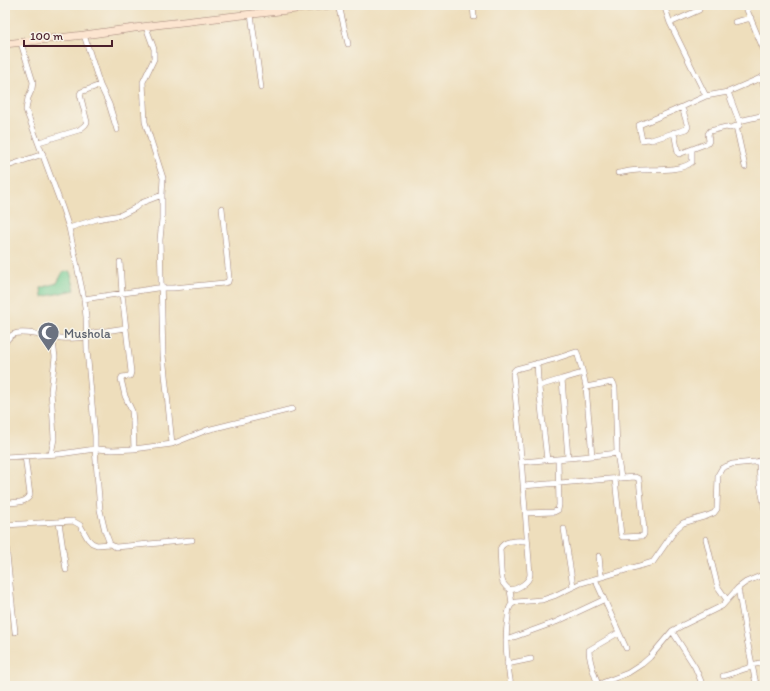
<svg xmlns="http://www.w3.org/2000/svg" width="770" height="691" font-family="Itim,sans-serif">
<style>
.green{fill:#70ca90;stroke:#5d745e}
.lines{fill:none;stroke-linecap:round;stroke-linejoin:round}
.street-casing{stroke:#9c7e74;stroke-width:6}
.secondary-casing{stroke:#9c7e74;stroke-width:8}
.street{stroke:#fff;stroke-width:5}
.secondary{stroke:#fce5d0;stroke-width:7}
.labels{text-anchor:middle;stroke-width:3;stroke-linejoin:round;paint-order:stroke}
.worship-label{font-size:13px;fill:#5b616d;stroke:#f7f3e8;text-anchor:start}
</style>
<rect width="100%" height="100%" fill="#f7f3e8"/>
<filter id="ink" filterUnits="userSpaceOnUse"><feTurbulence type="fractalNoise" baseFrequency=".025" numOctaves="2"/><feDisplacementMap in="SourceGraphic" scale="8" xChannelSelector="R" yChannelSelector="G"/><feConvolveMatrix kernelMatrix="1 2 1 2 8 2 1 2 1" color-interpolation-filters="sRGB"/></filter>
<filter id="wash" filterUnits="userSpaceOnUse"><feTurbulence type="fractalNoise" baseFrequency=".012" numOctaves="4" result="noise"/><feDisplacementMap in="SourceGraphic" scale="16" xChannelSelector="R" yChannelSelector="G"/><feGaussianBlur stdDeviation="0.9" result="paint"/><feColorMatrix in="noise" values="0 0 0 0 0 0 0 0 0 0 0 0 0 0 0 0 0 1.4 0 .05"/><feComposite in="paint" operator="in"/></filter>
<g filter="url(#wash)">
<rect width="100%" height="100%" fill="#eedebc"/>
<!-- green -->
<path class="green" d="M70,271L75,290L42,297L41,288L57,283L63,272Z"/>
</g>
<g filter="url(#ink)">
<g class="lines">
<defs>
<path id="street" d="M339,5L348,44
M473,5L474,17
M664,5L670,23L706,96L728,92L765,76
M747,5V10L765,53
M251,14L261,88
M735,22L751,18
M670,23L699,10
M146,27L154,49V59L143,82L145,122L163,178L162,195V219L160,240L163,355L172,444
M21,43L33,82L32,89L28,98L26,110L62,207L69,228L84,299L86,317L87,350L95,436V449L112,450L134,449L172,444L207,430L292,409
M761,78L765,90
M100,85L109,104L117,130
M728,92L740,124L739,126H736L745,167
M682,107L688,127L686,129L651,140L648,139L642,140L639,125L673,111L706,96
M739,121L765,115
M674,132L678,153L679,154L708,143L709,141L708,134L710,131L726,127L730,128L736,126
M39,142L79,130L85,125L87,122L80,94L81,92L100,85L84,35
M5,167L43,154
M618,173C625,172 632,170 640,170C654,169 680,172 692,162V149
M69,228L97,219L121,215L135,208L141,203L162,195
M120,262L122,294L131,372L130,376L122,377L121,379L125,396L132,411L133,422L134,449
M84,299L157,288H173L224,283L228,282L229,278L222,208
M86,334L125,328
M5,343C7,339 10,336 14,334C24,330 49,337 61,338C70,339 78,338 86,337
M537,363L538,379L547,460
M539,386L562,379
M51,454L54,439L53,420L51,391L55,357L53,342L55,337
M5,457L60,454L95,449L100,510L105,531L110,544L113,546L116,547L192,540
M568,458L562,379L583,373
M759,461L760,484L765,510
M521,462L592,456L617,453L615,389L614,384L612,382L586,387L592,456
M615,479L621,535L622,537H624L643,536L644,534V530L639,479L635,477L621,478
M523,486L621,478L617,453
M5,503C13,502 26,504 30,495L25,456
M525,513L554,512L558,510L559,505L558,459
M59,522L66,570
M5,525L73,521L80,525L88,539L92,543L97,545L110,544
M564,529L573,586
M5,536L15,632
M706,539L716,580L718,587L727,600
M599,556L601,577
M595,579L626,648
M738,588C743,620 749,652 756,684L757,686
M510,590C518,589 530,582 530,574L519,432L513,374L514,371L516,369L558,358L576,352H577L583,373L586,387
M512,604L510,590C507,588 505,586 503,583C500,575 501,558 500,549C504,539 519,541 527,541
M672,631L695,667L703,686
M506,640L556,622L603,600
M507,664L531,659
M751,665L765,662
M723,676C733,674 742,669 752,667
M598,685C594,673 589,662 589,650L618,633
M511,686C507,661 504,642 508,617C508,614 509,608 511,605C512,604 514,603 516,602L542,600L554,596L581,583L653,562L676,529L683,523L707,516L714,513L717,509L718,475L722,468L732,464L765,461
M594,686L628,673L642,664L650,657L672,631L683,625L722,606L738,588L746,582L765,574"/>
<path id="secondary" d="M5,44L84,35L156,25L331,5"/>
</defs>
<!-- street casing -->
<use href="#street" class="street-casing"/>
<!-- secondary casing -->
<use href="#secondary" class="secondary-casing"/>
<!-- street -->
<use href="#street" class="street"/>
<!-- secondary -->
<use href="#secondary" class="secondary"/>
</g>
</g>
<!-- icons -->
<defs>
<symbol id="mosque-pin" viewBox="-11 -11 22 30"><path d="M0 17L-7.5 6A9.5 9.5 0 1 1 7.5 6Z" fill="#6b7280" stroke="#f7f3e8"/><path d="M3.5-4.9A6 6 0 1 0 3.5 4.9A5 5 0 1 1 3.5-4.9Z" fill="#fff"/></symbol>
</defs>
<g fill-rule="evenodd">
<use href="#mosque-pin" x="36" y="320" width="25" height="34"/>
</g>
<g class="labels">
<!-- worship labels -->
<g class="worship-label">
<text x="64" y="338">Mushola</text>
</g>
</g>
<!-- margin -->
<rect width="770" height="691" fill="none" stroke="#f7f3e8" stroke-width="20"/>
<!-- scale -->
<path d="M24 40v6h88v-6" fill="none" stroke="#4a1f2b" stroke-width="2"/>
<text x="30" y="40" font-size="12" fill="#4a1f2b" stroke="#f7f3e8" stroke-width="3" paint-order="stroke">100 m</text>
</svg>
